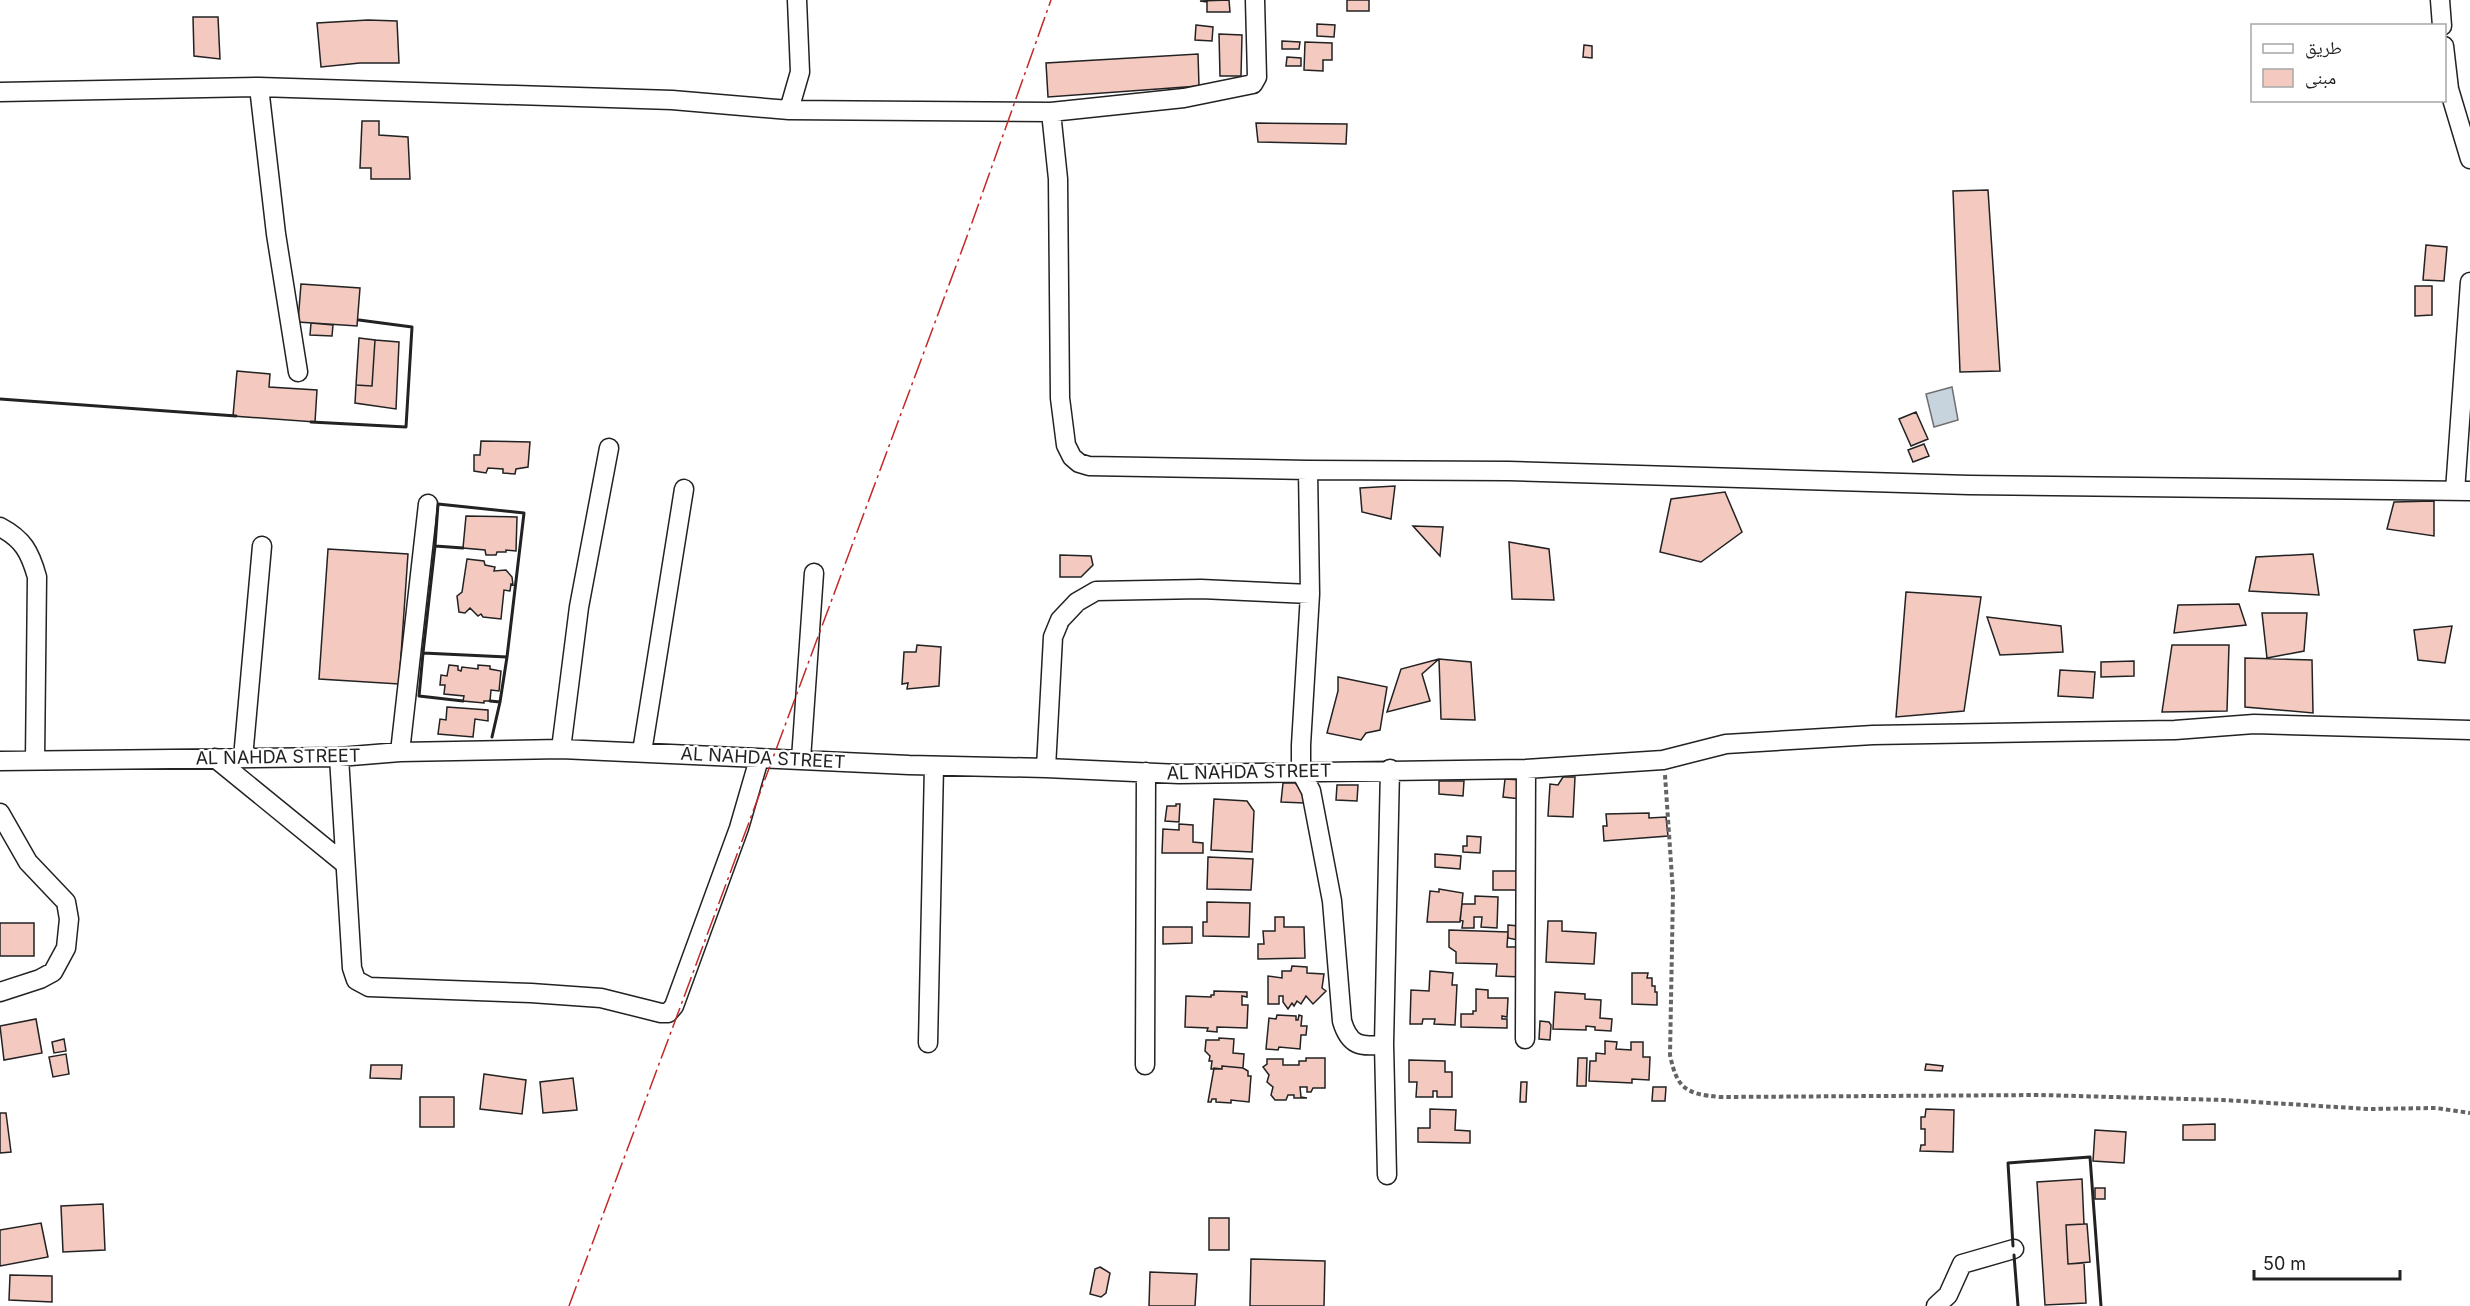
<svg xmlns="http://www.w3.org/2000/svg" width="2470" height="1306" font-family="Inter,'Noto Naskh Arabic',sans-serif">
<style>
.water{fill:#c7d3dd;stroke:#6f6f6f;stroke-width:1.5}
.building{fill:#f3c9c0;stroke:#222;stroke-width:1.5}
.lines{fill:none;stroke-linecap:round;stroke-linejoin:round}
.minor-casing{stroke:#222;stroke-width:21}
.path{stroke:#646464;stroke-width:4;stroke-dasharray:4.5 3;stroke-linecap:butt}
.minor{stroke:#fff;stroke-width:18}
.wall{stroke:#222;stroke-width:3}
.power{stroke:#c62828;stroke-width:1.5;stroke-dasharray:21 4.5 3 4.5;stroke-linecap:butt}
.labels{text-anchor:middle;stroke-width:4.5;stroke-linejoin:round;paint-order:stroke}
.street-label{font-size:18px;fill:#222;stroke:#fff}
</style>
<rect width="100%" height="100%" fill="#fff"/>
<!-- water -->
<path class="water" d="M1952,387L1958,420L1934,427L1926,394Z"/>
<!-- building -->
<path class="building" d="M1229,0L1230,12H1207V2L1200,1Z
M1347,0H1369V11H1347Z
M193,17H218L220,59L194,56Z
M368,20L397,21L399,63H360L321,67L317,23Z
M1317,24L1335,25L1334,37L1317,36Z
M1196,25L1213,27L1212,41L1195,40Z
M1219,34L1242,35L1241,76H1220Z
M1282,41L1300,42L1299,49H1282Z
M1305,42L1332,43V60H1323V71L1304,70Z
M1584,45L1592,46V58L1583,57Z
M1198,54L1199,86L1048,97L1046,63Z
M1287,57L1301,58V66H1286Z
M362,121H379V135L408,137L410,179H371V168H360Z
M1256,123L1347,124L1346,144L1258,142Z
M1988,190L2000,371L1960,372L1953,191Z
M2426,245L2447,247L2444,281L2423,280Z
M301,284L360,288L357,326L298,322Z
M2415,286H2432V315L2415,316Z
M311,323L333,325L332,336L310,335Z
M359,338L375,340L372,386L356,385Z
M375,340L399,342L396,409L355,403L356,385L372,386Z
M237,371L270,374L269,387L317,390L315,422L233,416Z
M1916,412L1928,439L1911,446L1899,419Z
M481,441L530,442L528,467L516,469L515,474L503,473V469L488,468L486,473L474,471V455H480Z
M1924,444L1929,456L1913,462L1908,450Z
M1395,486L1391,519L1362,512L1360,488Z
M1725,492L1742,532L1701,562L1660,552L1671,499Z
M2434,501V536L2387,529L2394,502Z
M466,516L517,517L516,551L506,550V552H497L496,555H486L485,550L463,548Z
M1413,526L1443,527L1440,556Z
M1509,542L1549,549L1554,600L1512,599Z
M328,549L408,554L399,684L319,679Z
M2313,554L2319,595L2249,591L2256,557Z
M1060,555L1091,556L1093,565L1081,577H1060Z
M467,559L484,561L485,565L495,567L494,571L506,570L512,577L513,585L511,584L510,591L504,590L501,619L483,617L481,614L478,616L470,608L465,613L459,612L457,596L462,592Z
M1906,592L1981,597L1964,711L1896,717Z
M2239,604L2246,625L2174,633L2178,605Z
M2262,613H2307L2304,651L2267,658Z
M1987,617L2061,626L2063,652L2000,655Z
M2452,626L2445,663L2418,660L2414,630Z
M917,645L941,647L939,686L907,689L908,683L902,684L904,652H916Z
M2172,645H2229L2227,711L2162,712Z
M2245,658L2312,660L2313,713L2245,707Z
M1439,659L1471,662L1475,720L1441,719Z
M1439,659L1422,674L1430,701L1387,712L1401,669Z
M2134,661V676L2101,677V662Z
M449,665L458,666V670L461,671L462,667L478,669V665L490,666V669L501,671L499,691L491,690L490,701H484V703L463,701L464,696L444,694L445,685H440L441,675L447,676Z
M2060,670L2095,672L2093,698L2058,696Z
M1338,677L1387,687L1380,730L1366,733L1361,740L1327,733L1338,691Z
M447,707L488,710V721L475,719L473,737L438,734L440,719L446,720Z
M1563,777H1575L1573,817L1548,816L1550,784L1558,785Z
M1505,779L1522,780L1521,799L1503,797Z
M1439,781H1464L1463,796L1439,794Z
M1283,783H1295L1305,793L1304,803L1281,802Z
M1337,785H1358L1357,801L1336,800Z
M1214,799L1247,801L1254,811L1252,852L1211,850Z
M1176,804H1180L1179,822L1165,821L1167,806H1176Z
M1649,813V818L1666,817L1668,836L1604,841L1603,826H1607L1606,814Z
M1179,824L1193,825V842L1203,843V853H1162L1163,829L1179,830Z
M1467,836L1481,837L1480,853L1463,852V846H1467Z
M1435,854L1461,856L1460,869L1435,867Z
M1208,857L1253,859L1251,890L1207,889Z
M1493,871H1519V890H1493Z
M1439,889L1463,893L1460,922H1427L1430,891L1439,892Z
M1475,896L1498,897L1497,928L1481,927L1482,917H1474V928H1462L1463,921L1460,920L1462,904H1475Z
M1207,902L1250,903L1249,937L1203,936V922H1207Z
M1275,917H1284V927H1304L1305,958L1258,959V944H1264L1263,931H1275Z
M1548,921H1562V931L1596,933L1594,964L1546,962Z
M0,923H34V956H0Z
M1508,925L1519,926L1518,940L1508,938Z
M1163,927H1192V943L1163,944Z
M1449,930L1508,932L1507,947H1522V977L1496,976L1497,964L1456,963V952L1449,947Z
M1292,966L1307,967V973L1324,974L1322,988L1326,991L1313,1004L1306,996L1301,1004L1297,1001L1294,1006L1292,1003L1288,1009L1283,1002V996H1279V1004H1268V976L1282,978V971H1291Z
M1430,971L1453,973L1452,985H1457L1455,1025L1434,1024L1435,1019H1423L1422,1024H1410L1411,990L1429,991Z
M1632,973H1648L1647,978H1652V986H1655V992H1657V1005L1632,1004Z
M1476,989L1488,990V998H1508L1507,1017L1502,1016V1019H1507V1028L1461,1027V1014H1473V1011H1476Z
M1214,991L1247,992V997L1242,996V1005H1248L1247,1028L1217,1027V1032L1207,1031L1208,1028L1185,1027L1186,996L1211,997V995H1214Z
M1555,992L1585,994V999L1601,1000L1600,1018L1612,1019L1611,1031L1595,1030V1027L1586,1026V1030L1553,1029Z
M1277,1015L1296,1016V1020H1298L1299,1015L1302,1016L1301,1026H1307L1306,1035H1301L1300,1049L1279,1047L1278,1050L1266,1049L1269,1018L1276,1019Z
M36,1019L42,1053L4,1060L0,1026Z
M1540,1021L1549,1022L1551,1025L1550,1040L1539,1039Z
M1219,1038L1234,1039L1233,1053L1244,1054L1243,1068L1222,1066V1069H1211L1212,1061H1209L1210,1056L1205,1051L1206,1040H1219Z
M64,1039L66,1051L54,1053L52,1042Z
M1605,1041L1617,1042L1616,1049L1631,1050V1042H1643V1057H1650L1649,1080L1632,1079V1083L1589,1081L1590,1061H1596V1053L1605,1054Z
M66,1054L69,1074L53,1077L49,1057Z
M1306,1058H1325V1088H1313L1311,1092H1307V1087H1300L1301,1097L1307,1098H1294V1095H1288L1286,1100H1275L1271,1095L1273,1087L1267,1082L1269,1075L1263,1067L1267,1064V1059H1283V1065H1299V1061H1306Z
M1578,1058H1587L1586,1086H1577Z
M1409,1060L1445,1061V1072H1452V1097H1437V1091H1433V1097H1416L1417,1082H1409Z
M1926,1064L1943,1066L1942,1071L1925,1070Z
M371,1065H402L401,1079L370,1078Z
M1222,1066L1243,1068L1248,1071V1076H1251L1249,1102L1231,1100V1103L1216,1102V1099H1212L1211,1102H1208L1214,1068L1222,1069Z
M484,1074L526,1080L522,1114L480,1109Z
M573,1078L577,1110L543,1113L540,1082Z
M1521,1082H1527L1526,1102H1520Z
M1653,1087H1666L1665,1101H1652Z
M420,1097H454V1127H420Z
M1430,1109L1456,1110L1455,1130L1470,1131V1143L1418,1142V1128H1430Z
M1926,1109L1954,1110L1953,1152L1920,1151L1921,1145H1925V1129H1921V1117H1925Z
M0,1113H6L11,1152L0,1153Z
M2215,1124V1140H2183V1125Z
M2095,1130L2126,1132L2124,1163L2093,1161Z
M2082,1179L2084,1224L2066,1225L2068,1264L2084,1263L2086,1303L2045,1305L2037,1182Z
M2095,1188H2105V1199H2095Z
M103,1204L105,1250L63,1252L61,1206Z
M1209,1218H1229V1250H1209Z
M41,1223L48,1257L0,1266V1230Z
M2084,1224H2087L2090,1262L2068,1264L2066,1225Z
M1251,1259L1325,1261L1324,1306H1250Z
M1100,1267L1110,1273L1106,1293L1101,1297L1090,1294L1095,1269Z
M1150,1272L1197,1274L1195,1306H1149Z
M10,1275L52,1276V1302L9,1300Z"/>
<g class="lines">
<defs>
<path id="minor" d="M2440,0L2442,26
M2444,46L2449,89L2470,159
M259,87L276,234L298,372
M0,92L259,87L672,100L789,110L1051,112L1058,179L1060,398L1066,445L1072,457L1079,463L1089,466L1308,470L1509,471L1969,485L2470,491
M789,110L800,72L797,0
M1051,112L1184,98L1253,84L1257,77L1255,0
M1308,470L1310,594L1301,745V772L1311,791L1332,901L1342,1021C1349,1045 1360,1048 1384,1044L1390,769
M2455,491L2470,282
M0,527C23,539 30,552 37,577L35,760
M561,749L579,607L609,448
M400,752L428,504
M642,752L684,489
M339,757L352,968L356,980L369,987L531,993L601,998L661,1013H668L674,1006L739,828L759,759
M215,758L345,864
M243,758L262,546
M801,759L814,573
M0,761L339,757L400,752L561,749L909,765L1046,768L1179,774L1526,769L1663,760L1726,744L1873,735L2175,730L2254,724L2470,730
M1046,768L1053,637L1060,620L1077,602L1096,591L1201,589L1310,594
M0,813L28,862L66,902L69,919L66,948L53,972L40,979L0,992
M1525,1039L1526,769
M928,1043L934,766
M1384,1044L1387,1175
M1145,1065L1146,772
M1936,1306L1948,1295L1962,1264L2014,1249"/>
</defs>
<!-- minor casing -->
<use href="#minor" class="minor-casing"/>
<!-- path -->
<path class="path" d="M1665,775L1673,892L1670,1055C1677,1089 1686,1094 1720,1097L2040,1095L2223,1100L2368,1109L2436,1108L2470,1113"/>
<!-- minor -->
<use href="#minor" class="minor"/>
<!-- wall -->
<path class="wall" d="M0,399L236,416
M311,422L406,427L412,327L359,320
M435,546L438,504L524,513L507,657
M423,653L435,546L463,548
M463,701L419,696L423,653L507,657L500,702L490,701
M492,737L500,702
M2013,1246L2008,1163L2090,1157L2101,1306
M2014,1255L2018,1306"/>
<!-- power -->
<path class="power" d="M569,1306L969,231L1051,0"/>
</g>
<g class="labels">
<!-- street labels -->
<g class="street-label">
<text transform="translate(278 757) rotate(-1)" y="6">AL NAHDA STREET</text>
<text transform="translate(763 758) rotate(3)" y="6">AL NAHDA STREET</text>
<text transform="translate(1249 772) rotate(-1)" y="6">AL NAHDA STREET</text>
</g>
</g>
<!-- legend -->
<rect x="2251" y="24" width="195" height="78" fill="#ffffff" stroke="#a7a7a7" stroke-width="1.5"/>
<rect x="2263" y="44" width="30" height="9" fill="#ffffff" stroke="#a7a7a7" stroke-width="1.5"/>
<text x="2305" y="54" font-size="18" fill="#222222">طريق</text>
<rect x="2263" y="69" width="30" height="18" fill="#f3c9c0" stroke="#a7a7a7" stroke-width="1.5"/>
<text x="2305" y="84" font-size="18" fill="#222222">مبنى</text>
<!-- scale -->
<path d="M2254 1270v9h146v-9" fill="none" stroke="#222222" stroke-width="3"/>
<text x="2263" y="1270" font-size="18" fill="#222222" stroke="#ffffff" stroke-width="4.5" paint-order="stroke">50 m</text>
</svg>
